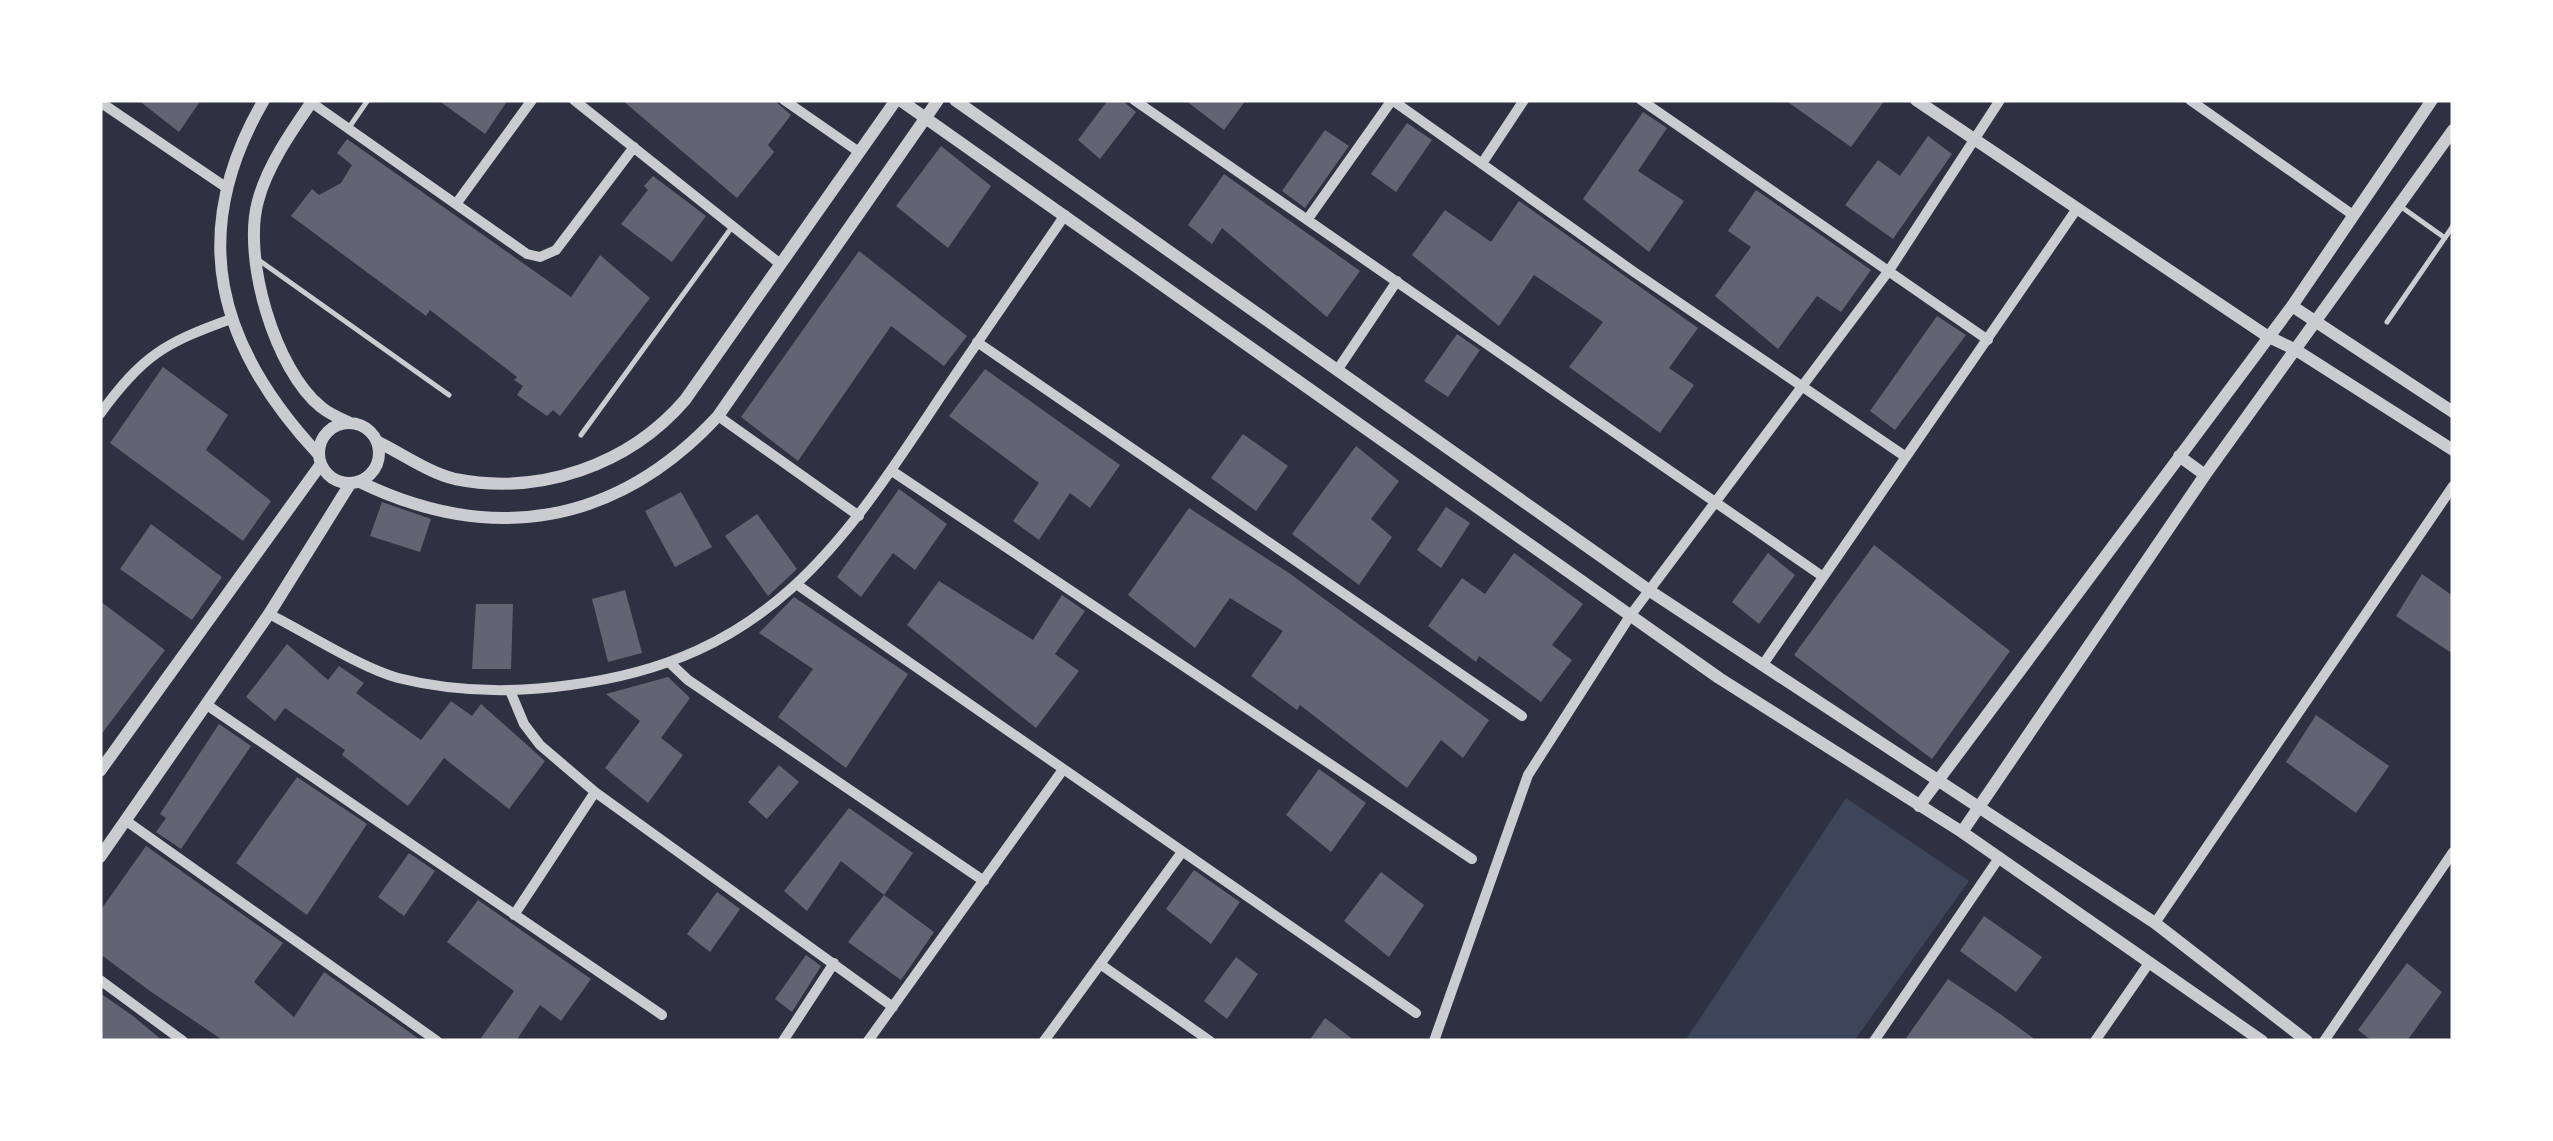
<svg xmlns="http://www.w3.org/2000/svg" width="2553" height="1141" font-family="Mulish,sans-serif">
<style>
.green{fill:#3c4559}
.building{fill:#626471}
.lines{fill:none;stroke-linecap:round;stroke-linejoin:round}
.service{stroke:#caccd0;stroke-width:5}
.minor{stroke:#caccd0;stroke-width:10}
.tertiary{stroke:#caccd0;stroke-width:12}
</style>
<rect width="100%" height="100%" fill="#2d3142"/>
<!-- green -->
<path class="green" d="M1846,798L1969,881L1854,1041H1685Z"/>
<!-- building -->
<path class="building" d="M138,100H201L179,132Z
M438,100H508L485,134Z
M622,100H774L791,115L768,145L774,152L737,198Z
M1108,100H1122L1136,112L1100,159L1078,140Z
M1185,100H1246L1224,130Z
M1785,100H1885L1851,147Z
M1643,112L1667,128L1638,171L1684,201L1649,252L1583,199Z
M1407,123L1432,140L1396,192L1371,174Z
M1325,130L1349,146L1305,208L1282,191Z
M1928,136L1952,154L1893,239L1845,205L1878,160L1900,176Z
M347,139L571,297L600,255L650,298L560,416L553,410L547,416L517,395L523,386L514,380L517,377L430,310L426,316L291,216L312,189L319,195L341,183L352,165L337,153Z
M941,146L991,186L948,248L896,206Z
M1224,174L1360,271L1327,317L1222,228L1212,244L1188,225Z
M653,176L706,216L672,262L621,224L648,190L644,186Z
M1756,190L1871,270L1841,312L1817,296L1778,349L1715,296L1751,247L1728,231Z
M1519,201L1698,328L1669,368L1694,385L1660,433L1569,367L1603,322L1534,275L1499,326L1412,255L1445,210L1491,242Z
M859,251L967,336L944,366L891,326L798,461L741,417Z
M1937,316L1966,335L1895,430L1870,411Z
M1457,334L1480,350L1448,397L1424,381Z
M163,367L228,415L206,450L271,501L243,541L110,443Z
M985,369L1120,465L1090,508L1070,493L1039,540L1013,521L1039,483L949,416Z
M1243,434L1288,466L1256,511L1211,478Z
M1356,446L1399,481L1371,519L1392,537L1359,585L1292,534Z
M899,489L947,524L915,570L893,553L861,597L837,577Z
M681,492L712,547L675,567L645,511Z
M382,502L431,519L420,552L370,536Z
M1446,507L1470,523L1441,568L1417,550Z
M1189,508L1289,573L1489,720L1463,758L1441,740L1407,788L1300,705L1297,710L1251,676L1283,631L1230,598L1195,648L1128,595Z
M757,514L797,569L768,596L725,536Z
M151,524L222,577L192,620L120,569Z
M1874,545L2010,651L1932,759L1794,655Z
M1514,553L1583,604L1552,645L1572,660L1541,702L1479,656L1476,662L1428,626L1462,578L1485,594Z
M1768,553L1795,575L1759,624L1732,602Z
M2422,574L2453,596V654L2396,616Z
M939,581L1033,640L1062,595L1085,611L1055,654L1079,671L1036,728L907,625Z
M625,590L642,653L608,662L592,599Z
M794,597L908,674L846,768L778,717L813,669L759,633Z
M100,601L165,650L100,736Z
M476,604H513L511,669H472Z
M287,644L328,680L339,666L364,683L356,693L421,740L451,701L472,716L481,704L545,761L509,809L444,758L408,806L342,755L345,750L285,708L275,721L246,697Z
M668,677L690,698L661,738L683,755L648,803L605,768L640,721L606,694Z
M2316,715L2389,766L2356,813L2286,762Z
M219,724L251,746L181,849L156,832L166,818L160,814Z
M779,765L799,782L767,819L748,802Z
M1319,769L1366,803L1331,852L1286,815Z
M297,777L367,824L307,915L236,863Z
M849,808L913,853L884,895L934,932L901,980L848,942L884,895L841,861L807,911L784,891Z
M146,846L283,943L254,982L294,1017L324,972L422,1041H224L150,991L100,954V911Z
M409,853L435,871L404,916L378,897Z
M1194,870L1240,902L1211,944L1166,909Z
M1381,872L1424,905L1389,957L1344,921Z
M717,892L740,909L710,952L687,934Z
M478,900L591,979L561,1021L540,1005L516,1041H479L514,991L447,942Z
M1984,916L2042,957L2016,992L1960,951Z
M806,955L821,966L792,1012L775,999Z
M1236,957L1258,974L1227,1019L1204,1001Z
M2407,963L2442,992L2407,1041H2372L2358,1030Z
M1948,979L2003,1016L2037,1041H1904Z
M100,993L133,1016L163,1041H100Z
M1325,1018L1355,1041H1309Z"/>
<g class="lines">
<!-- service -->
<path class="service" d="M350,126L368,100
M2400,206L2445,238
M260,261L449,395
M2387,322L2453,226
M581,435L732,227"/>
<!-- minor -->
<path class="minor" d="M574,100L779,263
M784,100L859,152
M1134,100L1822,576
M1392,100L1634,272L1906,457
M1641,100L1988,340
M2190,100L2353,215
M100,102L224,186
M312,103L527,254L540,257L556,250L634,147
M1483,162L1524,100
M456,204L532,100
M1307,220L1392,100
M977,342L1522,716
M1338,369L1397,281
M100,414C142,356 164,343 231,319
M718,416L859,516
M892,471L1472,859
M799,586L1416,1013
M269,614C305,632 361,668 398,678C454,692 514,693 570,685C766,660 840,549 941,396C982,335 1024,275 1065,215
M670,663L688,680L984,881
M1764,663L2076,210
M511,693L524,724L540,745L595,792L893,1007
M207,705L662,1015
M125,820L437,1041
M514,915L595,792
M2155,923L2453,486
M1100,964L1210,1041
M100,980L183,1041
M783,1041L834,963
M868,1041L1062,771
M1044,1041L1182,852
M1434,1041L1528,775L1630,616L1890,269L2000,100
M1874,1041L1999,858
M2095,1041L2149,963
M2324,1041L2453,852"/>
<!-- tertiary -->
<path class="tertiary" d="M264,100C186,233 217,346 319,455
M313,100C293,129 267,166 258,201C242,258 275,370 321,407C328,413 339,418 348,422
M900,100L1719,678L1962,832L2262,1041
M955,100L1650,591L2155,923L2307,1041
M1916,100L2267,336L2296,350L2453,450
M2292,306L2453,412
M319 453a30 30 0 1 1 60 0a30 30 0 1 1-60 0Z
M378,442C401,453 429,473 455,479C540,496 629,465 685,400L896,100
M2179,456L2205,475
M360,482C492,546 617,525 718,416L938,100
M100,771L321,464
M1919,806L2292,306L2432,100
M1962,832L2205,475L2453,130
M100,857L269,614L350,484"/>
</g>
<!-- border -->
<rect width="2553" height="1141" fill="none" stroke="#ffffff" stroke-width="205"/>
</svg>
